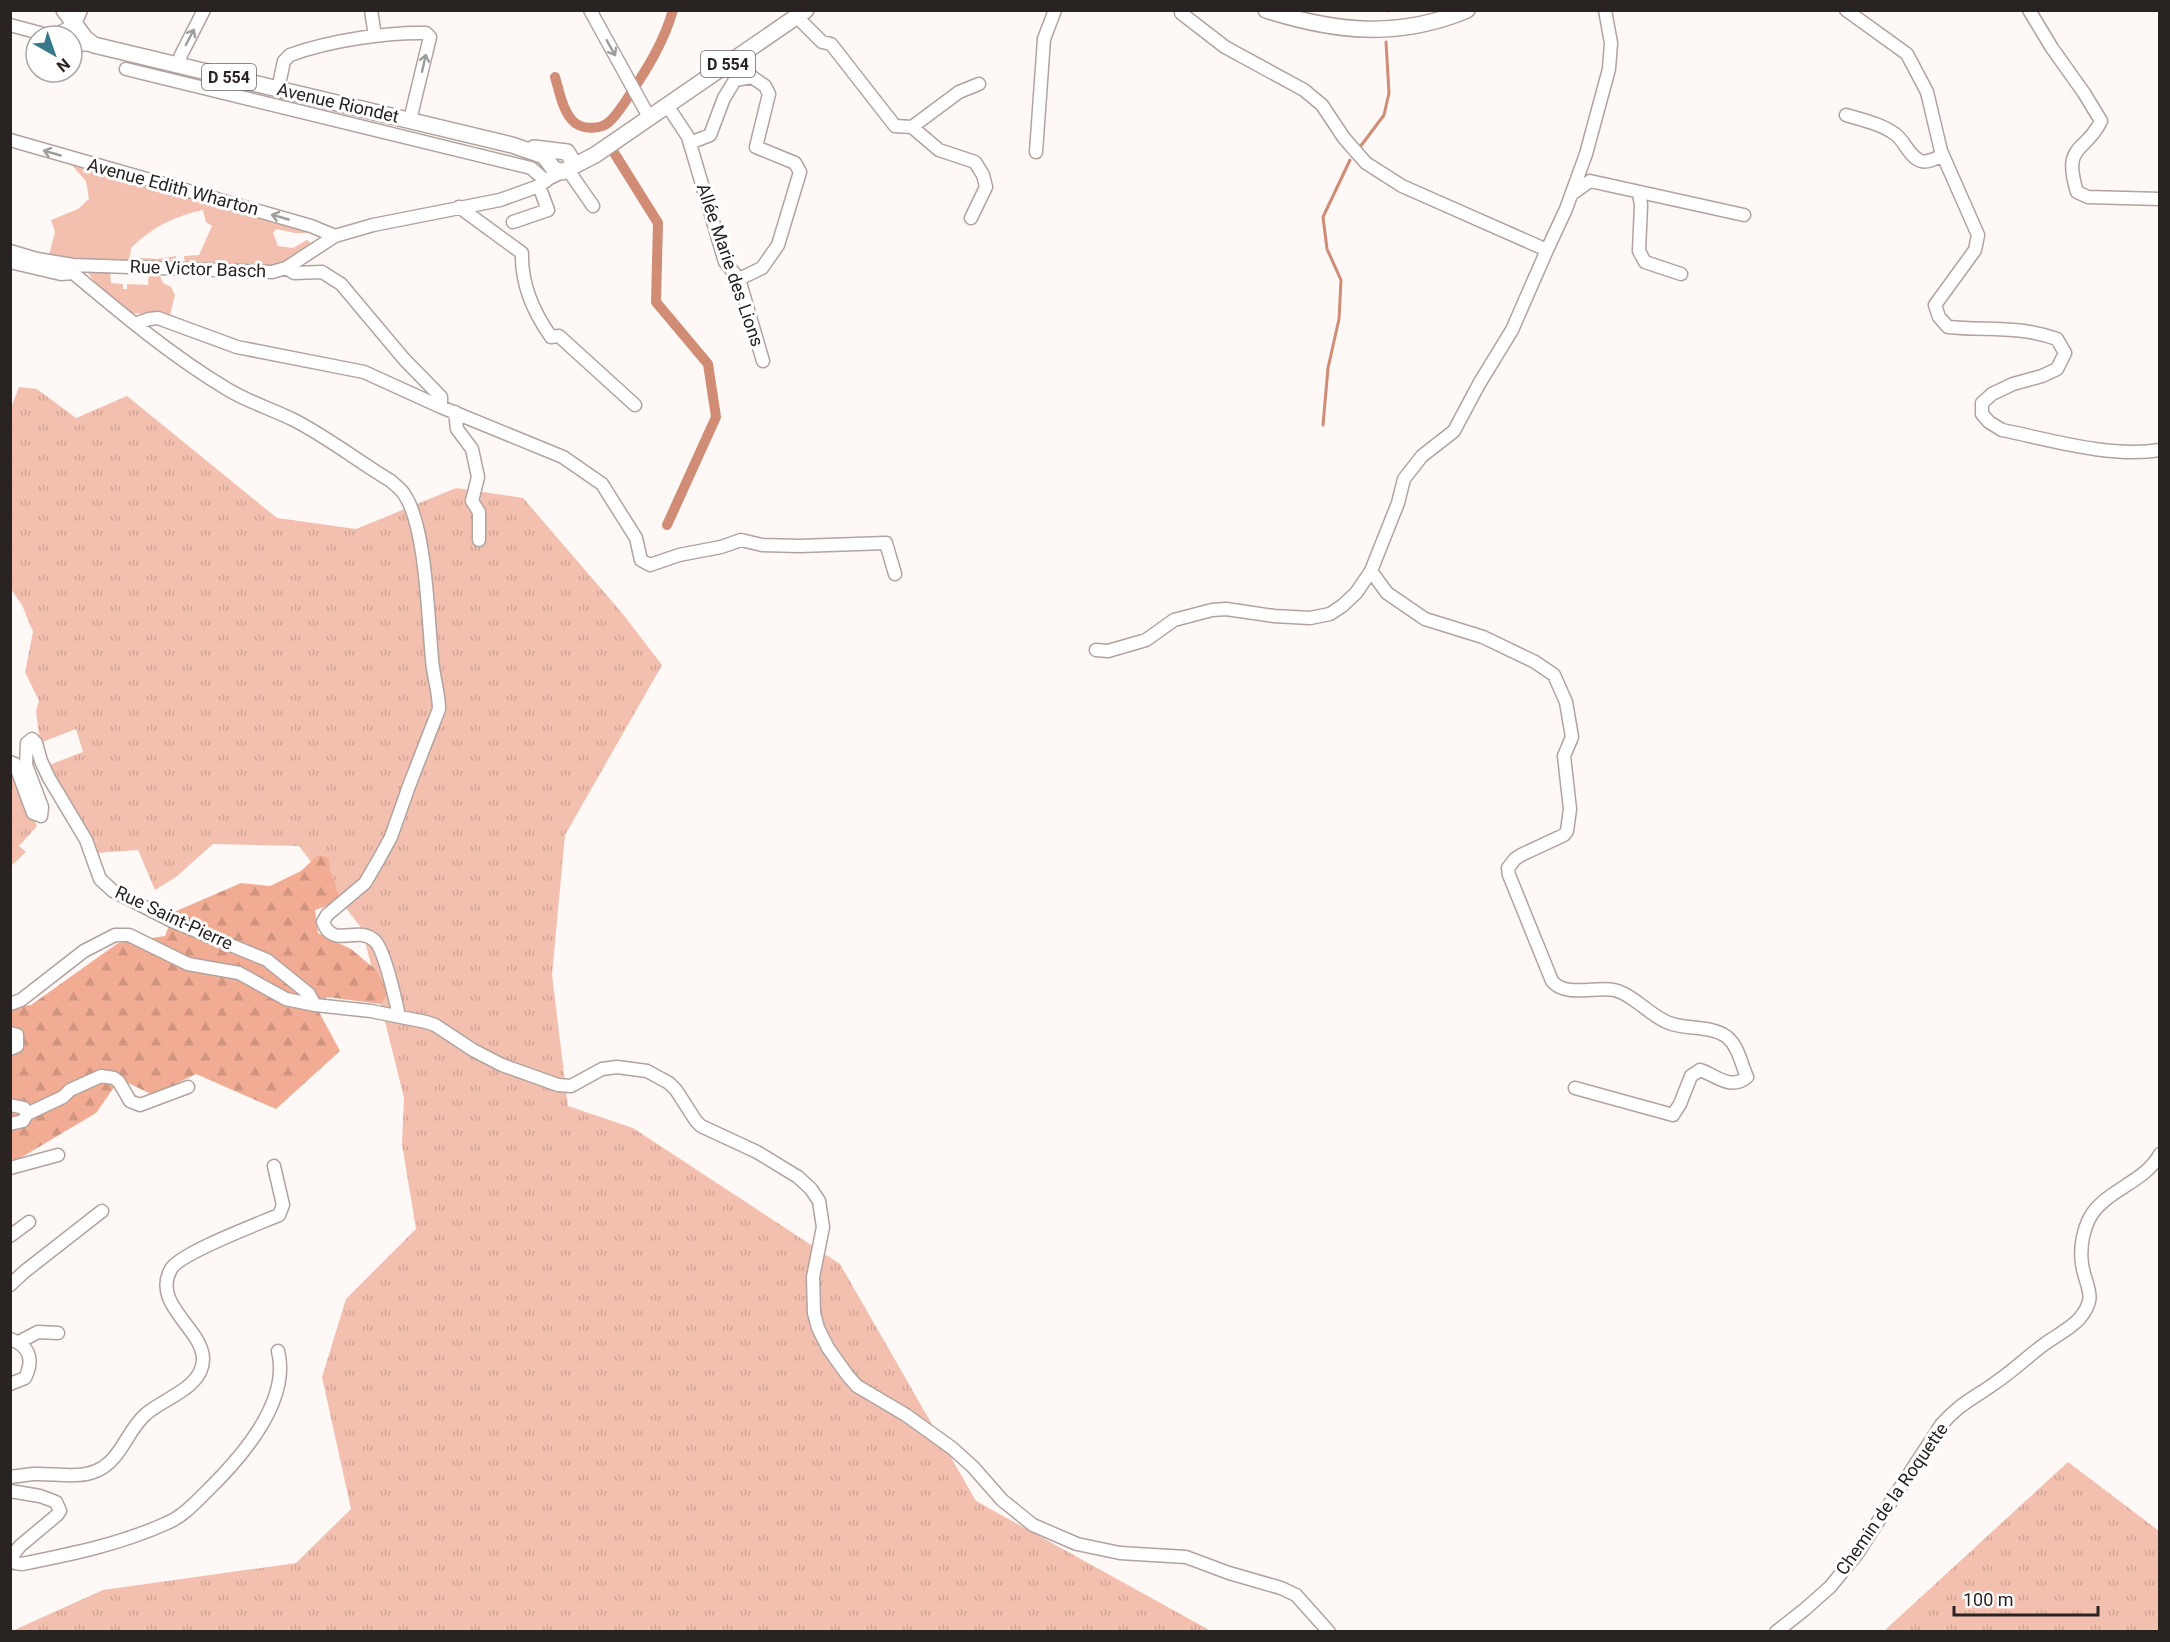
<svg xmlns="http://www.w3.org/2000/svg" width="2170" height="1642" font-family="Roboto,sans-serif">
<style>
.grass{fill:url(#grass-tufts)}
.forest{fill:url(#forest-firs)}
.garden{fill:#f3c0af}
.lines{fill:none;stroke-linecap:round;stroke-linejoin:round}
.stream{stroke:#d08c75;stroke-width:3}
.canal{stroke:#d08c75;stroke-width:10}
.minor-casing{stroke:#b1a39f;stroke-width:15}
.major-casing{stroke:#b1a39f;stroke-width:18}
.minor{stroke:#fff;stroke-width:12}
.major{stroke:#fff;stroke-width:15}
.oneway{stroke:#9f9c9c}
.labels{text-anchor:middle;stroke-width:6;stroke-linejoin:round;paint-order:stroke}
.shield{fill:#fff;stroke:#696564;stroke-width:1.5}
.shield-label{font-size:16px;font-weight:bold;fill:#292322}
.street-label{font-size:18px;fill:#292322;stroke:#fff}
</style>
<defs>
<pattern id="grass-tufts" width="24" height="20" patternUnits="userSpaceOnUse" patternTransform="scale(1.5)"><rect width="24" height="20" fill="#f3c0af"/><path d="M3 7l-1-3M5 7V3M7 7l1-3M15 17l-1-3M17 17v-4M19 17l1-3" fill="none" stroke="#d0a596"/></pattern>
<pattern id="forest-firs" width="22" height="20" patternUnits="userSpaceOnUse" patternTransform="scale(1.5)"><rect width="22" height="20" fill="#f2ac94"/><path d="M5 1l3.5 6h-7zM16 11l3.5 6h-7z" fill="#d0947f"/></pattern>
</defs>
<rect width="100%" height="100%" fill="#fef8f6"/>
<!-- grass -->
<path class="grass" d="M19,387L37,389L76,418L127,396L277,518L356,529L456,488L523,498L622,613L662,665L565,835L552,975L568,1106L633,1128L840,1264L976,1501L1211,1631H12L103,1590L296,1563L351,1509L322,1377L346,1299L416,1229L402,1144L404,1098L362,929L299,846L213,844L176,877L155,890L138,850L96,853L53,776L49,765L83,752L76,729L40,743L36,711L39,701L25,672L33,632L22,605L11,589L10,410Z
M10,765L37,826L19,846L26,852L11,866Z
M2068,1462L2159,1531V1631H1884Z"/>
<!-- forest -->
<path class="forest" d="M318,855L329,858L330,870L341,901L315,910L318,933L351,949L376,970L388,993L381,1004L327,997L319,1012L340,1051L276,1109L196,1074L153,1095L120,1079L96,1113L17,1160L10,1159V1008L31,1005L118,943L165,936L174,912L241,883L270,886L301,871Z"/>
<!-- garden -->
<path class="garden" d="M69,162L313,233H295L276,229L273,233L278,246L293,248L307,240L311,243L283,264L273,267L185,263L184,256L199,255L212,226L206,222L203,210C174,216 151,228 131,248L130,257L157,259L176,256L177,262L72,259L49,255L55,232L51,220L78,209L89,199L86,181Z
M87,271L110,272L111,283L123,284V289H127V284L148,285L149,273L159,274L163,283L171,287L175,295L170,315C157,311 145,316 132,313C123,312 91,280 87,271Z"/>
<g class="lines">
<!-- stream -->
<path class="stream" d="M1387,10L1388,11
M1360,147L1384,115L1389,93L1386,42
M1323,425L1328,368L1339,319L1341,280L1327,249L1323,217L1350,160"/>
<!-- canal -->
<path class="canal" d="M555,77C559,90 562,109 572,120C580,130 600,130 609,122C617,115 623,105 629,96C647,69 664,42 673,10
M613,151L658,223L656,302L708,364L716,417L667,525"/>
<defs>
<path id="minor" d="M371,10L375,36
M590,10L649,117
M1846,10L1907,54L1927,92L1941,151L1978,235L1975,250L1935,305L1939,317L1948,327C1988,331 2017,325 2057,339L2065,353L2057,369L2042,376L2013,384L1992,394L1982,403V414L1989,422L2002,430C2051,440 2110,458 2160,450
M2029,10L2052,48L2084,93L2101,121C2085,154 2062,143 2077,192L2088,197L2160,199
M797,17L822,42L831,44L895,126L912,127L939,150L975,162L983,175L986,187L971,218
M10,25L51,36
M54,36L75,24L81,10
M72,44L94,45
M178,65L181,55L204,10
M126,69L531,168L546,181
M278,89L284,61L290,55C328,41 386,32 426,33L430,37L410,120
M667,105L688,137L725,262L739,279L763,361
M1846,115C1863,120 1881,124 1895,134C1905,141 1909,157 1921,161C1929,163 1936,158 1943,155
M912,127L959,92L979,84
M10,140L311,226L335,236
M690,143L710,135L724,98L735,80L752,77L765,86L769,94L756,147L795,163L800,172L778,245L762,268L739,279
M1036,152L1044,39L1055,10
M568,170L593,206
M1639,193L1641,205L1639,251L1645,262L1681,274
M1572,194L1590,181L1744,215
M459,207L522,253C521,283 534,313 551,337L559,336L635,405
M513,222L548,210L539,186
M1547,250L1566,209L1586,154L1609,69L1611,43L1605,10
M10,251L37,259L73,265L272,272L286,268L335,236L373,225L500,200L539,186L548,179L562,172
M10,262L61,274L73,273
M73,265V273C122,314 172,356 227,389C248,402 272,409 294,420C327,437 358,461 391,481C395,485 401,489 404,494C426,525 428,618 432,659C433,676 439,692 439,709L409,786L391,837L379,859L365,883L327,915L323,922C333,950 358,924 375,941C384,949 396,1002 399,1016
M286,268L294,273L322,272L341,284L404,359L441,397V407L563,457L602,484L636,538L641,560L650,565L679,555L721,547L741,540L762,545L799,546L886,543L895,574
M135,324L149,319L158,318L237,347L364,372L441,407
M455,412L457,429L472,449L478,477L472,501L479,512V540
M1371,571L1387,593L1425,619L1483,637L1535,662L1554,675L1566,702L1572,737L1564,756L1570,809L1567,831L1564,835L1521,855L1515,859L1508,868L1509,875L1552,981C1566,998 1596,986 1614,990C1633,994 1650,1016 1669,1023C1687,1030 1711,1025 1727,1037C1739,1047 1741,1064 1747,1077C1730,1091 1716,1075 1700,1070L1691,1076L1680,1104L1673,1115L1575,1088
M1096,650L1108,651L1146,640L1174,620L1212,610L1226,609L1274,616L1310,618L1330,614L1342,606L1356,593L1371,571L1398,503L1404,479L1422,456L1454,431L1479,384L1512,330L1547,250L1402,186L1366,163L1344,138L1322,105L1304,90L1225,47L1181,13V10
M10,762L15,764L33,813L41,816L42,807L26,765L27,743L32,739L36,743L41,761L49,778L86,840L100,879L113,891L172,921L267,960L309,994L315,1005
M10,1004L21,1000L84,951L115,935H129L188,964L239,973L286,999L315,1005L371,1011L426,1022L435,1025L473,1050L502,1065L558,1085L571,1086L602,1069L617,1067L647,1071L669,1083L676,1090L696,1121L701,1126L757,1152L798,1177L811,1189L819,1201L823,1227L813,1277L814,1313L818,1328L828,1348L848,1376L857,1386L906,1415L952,1448L973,1467L1002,1500L1033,1525L1077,1544L1120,1553L1186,1557L1229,1573L1281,1588L1296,1595L1329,1632
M10,1033L17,1035V1046L10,1049
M10,1105L24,1108L27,1114L23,1121L10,1124
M27,1114L63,1097L70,1090L101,1076L114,1078L119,1082L130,1101L140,1105L188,1087
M10,1168L58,1155
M10,1236L29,1222
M10,1285L24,1272L102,1211
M10,1339C30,1346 34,1360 25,1378L10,1384
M19,1342L38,1332L58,1333
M10,1477C18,1476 26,1475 33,1474C54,1473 77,1479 96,1471C121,1461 127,1430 146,1414C164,1398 203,1388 203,1359C203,1329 151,1304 171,1269C180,1253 258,1224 279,1215L283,1205L274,1166
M10,1491L40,1496L56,1502L60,1511L57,1515L20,1546L12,1556L15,1563
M15,1563L22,1564C72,1554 121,1544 167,1523C182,1517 195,1503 206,1492C240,1459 291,1402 278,1351
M1776,1632L1804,1610L1830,1587L1857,1554L1941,1425C1960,1403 1973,1399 1995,1383C2013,1371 2028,1356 2046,1343C2056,1336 2071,1328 2079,1319C2099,1296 2085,1287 2082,1264C2080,1249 2083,1232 2089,1219C2104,1190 2145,1183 2160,1154"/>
<path id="major" d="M64,10L85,38L94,45L512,145L544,156L553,168L562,172L595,155L806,10
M1266,10C1335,32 1398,39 1467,10
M534,148L567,152L572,160L571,167"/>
</defs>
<!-- minor casing -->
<use href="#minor" class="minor-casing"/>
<!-- major casing -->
<use href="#major" class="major-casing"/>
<!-- minor -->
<use href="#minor" class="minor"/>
<!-- major -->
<use href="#major" class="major"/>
</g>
<!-- one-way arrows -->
<defs><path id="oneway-shaft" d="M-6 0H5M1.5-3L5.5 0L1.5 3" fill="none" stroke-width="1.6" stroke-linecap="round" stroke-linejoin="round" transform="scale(1.5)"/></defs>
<g class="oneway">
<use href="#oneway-shaft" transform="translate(190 37) rotate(-62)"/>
<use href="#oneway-shaft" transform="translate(611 48) rotate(61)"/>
<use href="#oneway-shaft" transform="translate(424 63) rotate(-77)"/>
<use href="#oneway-shaft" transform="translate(52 153) rotate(-164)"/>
<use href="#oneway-shaft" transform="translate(280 217) rotate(-164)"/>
</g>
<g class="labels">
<!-- shield labels -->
<g class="shield">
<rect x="701" y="51" width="54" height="26" rx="4.5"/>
<rect x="202" y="64" width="54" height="26" rx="4.5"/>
</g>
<g class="shield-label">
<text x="728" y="70">D 554</text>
<text x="229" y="83">D 554</text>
</g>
<!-- street labels -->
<g class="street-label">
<text transform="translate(338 103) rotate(13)" y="6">Avenue Riondet</text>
<text transform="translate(173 187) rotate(15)" y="6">Avenue Edith Wharton</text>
<text transform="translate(730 265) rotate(71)" y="6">Allée Marie des Lions</text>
<text transform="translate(198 269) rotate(2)" y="6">Rue Victor Basch</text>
<text transform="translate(174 918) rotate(25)" y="6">Rue Saint-Pierre</text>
<text transform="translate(1892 1499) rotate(-55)" y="6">Chemin de la Roquette</text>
</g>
</g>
<!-- border -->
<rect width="2170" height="1642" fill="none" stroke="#292322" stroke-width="24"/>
<!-- north arrow -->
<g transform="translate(54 54) rotate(140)"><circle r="28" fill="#ffffff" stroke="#a9a7a7" stroke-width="1.5"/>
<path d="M0-4.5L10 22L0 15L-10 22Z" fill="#37788a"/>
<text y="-9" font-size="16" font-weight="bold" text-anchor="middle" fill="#292322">N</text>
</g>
<!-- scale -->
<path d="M1954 1606v9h144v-9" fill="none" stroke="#292322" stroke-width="3"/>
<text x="1963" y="1606" font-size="18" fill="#292322" stroke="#ffffff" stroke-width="4.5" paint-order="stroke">100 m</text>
</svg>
